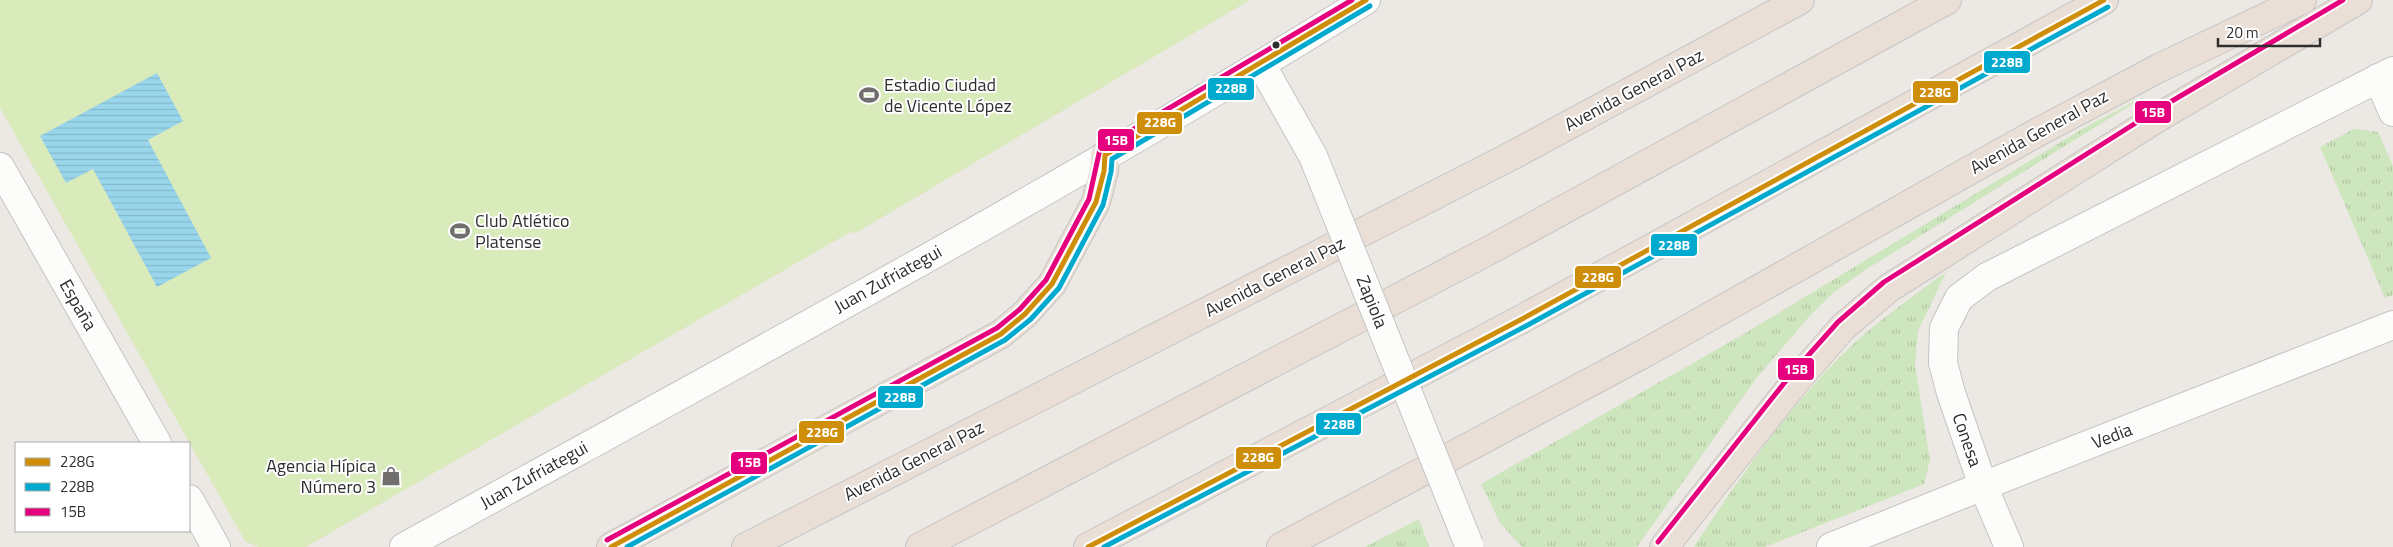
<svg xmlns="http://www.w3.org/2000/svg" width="2393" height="547" font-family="'Titillium Web',sans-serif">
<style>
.grass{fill:url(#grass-tufts)}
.pitch{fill:#d9eabb}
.water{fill:url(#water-rules)}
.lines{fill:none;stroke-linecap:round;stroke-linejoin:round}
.street-casing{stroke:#c5c4c5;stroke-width:30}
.secondary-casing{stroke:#c5c4c5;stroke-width:30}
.highway-casing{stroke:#c6c5c4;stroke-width:30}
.street{stroke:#fcfcfb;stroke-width:28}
.secondary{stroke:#fcfcfb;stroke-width:28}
.highway{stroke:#eadfd6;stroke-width:28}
.street-bridge-casing{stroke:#c5c4c5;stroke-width:30;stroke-linecap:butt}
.street-bridge{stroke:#fcfcfb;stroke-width:28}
.bus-1-casing{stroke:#fff;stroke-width:9}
.bus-2-casing{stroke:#fff;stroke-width:9}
.bus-3-casing{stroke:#fff;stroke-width:9}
.bus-1{stroke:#cf8e09;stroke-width:5}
.bus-2{stroke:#00a9ce;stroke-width:5}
.bus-3{stroke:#e5007d;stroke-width:5}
.bus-dot{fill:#2e2e2e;stroke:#fff;stroke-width:2}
.labels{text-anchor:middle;stroke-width:4;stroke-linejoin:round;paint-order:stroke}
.poi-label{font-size:18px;fill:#2e2e2e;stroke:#fff;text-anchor:start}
.street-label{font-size:18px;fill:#2e2e2e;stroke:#fff}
.line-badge{stroke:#fff;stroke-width:2}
.badge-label{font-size:14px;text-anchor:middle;font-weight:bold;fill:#fff}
</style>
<defs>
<pattern id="grass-tufts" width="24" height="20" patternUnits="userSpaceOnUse" patternTransform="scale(1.25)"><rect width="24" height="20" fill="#cee6be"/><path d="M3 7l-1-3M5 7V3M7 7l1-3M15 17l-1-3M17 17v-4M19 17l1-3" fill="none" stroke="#b1c6a4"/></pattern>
<pattern id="water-rules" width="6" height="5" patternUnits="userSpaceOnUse" patternTransform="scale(1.25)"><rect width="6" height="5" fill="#99d6ec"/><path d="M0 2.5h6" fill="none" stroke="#84b8cb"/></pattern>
</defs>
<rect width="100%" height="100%" fill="#ece8e4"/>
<!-- grass -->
<path class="grass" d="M2147,95L1867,269L1834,292L1806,320L1755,380L1637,547H1522L1500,523L1481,484L1742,335L2084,128Z
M2354,129L2378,132L2393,166V295L2385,298L2320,147Z
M1946,272L1918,331L1915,365L1930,460L1924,484L1765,547H1694C1739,478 1786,410 1845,352C1876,322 1912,297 1946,272Z
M1419,519L1429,547H1365Z"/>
<!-- pitch -->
<path class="pitch" d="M0,0H1250L854,234L852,231L306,547H258L245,541L0,108Z"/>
<!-- water -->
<path class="water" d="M157,73L183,121L148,140L211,258L157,287L93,169L66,183L40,136Z"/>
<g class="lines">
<defs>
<path id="street" d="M1261,64L1313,156
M2378,78L2393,112
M0,167L157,443
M189,499L216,547
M2009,547L1983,486L2393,325"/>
<path id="secondary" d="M404,547C727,369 1052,195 1366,0
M1831,547L1983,486L1951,393L1943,363L1944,328L1959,298L1987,277L2393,71"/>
<path id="highway" d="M611,547L1001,334L1025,314L1052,284L1096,202L1104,171L1105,155
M746,547L1515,154L1800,0
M920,547L1488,251L1947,0
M1088,547L1522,319L2104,0
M1281,547L1645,353L2029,137L2157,69L2302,0
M1664,547L1795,382L1843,327L1889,288L2154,120L2358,0"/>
</defs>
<!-- street casing -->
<use href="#street" class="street-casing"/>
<!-- secondary casing -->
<use href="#secondary" class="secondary-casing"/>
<!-- highway casing -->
<use href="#highway" class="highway-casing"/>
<!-- street -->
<use href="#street" class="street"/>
<!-- secondary -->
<use href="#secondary" class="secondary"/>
<!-- highway -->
<use href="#highway" class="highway"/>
<defs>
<path id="street-bridge" d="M1313,156L1469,545"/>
</defs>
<!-- street-bridge casing -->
<use href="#street-bridge" class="street-bridge-casing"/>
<!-- street-bridge -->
<use href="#street-bridge" class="street-bridge"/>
<defs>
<path id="bus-1" d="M611,547L1001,334L1025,314L1052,284L1096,202L1104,171L1105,155L1366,0
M1088,547L1522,319L2104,0"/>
<path id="bus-2" d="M627,547L1005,340L1031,319L1059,288L1103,205L1111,172L1112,159L1370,6
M1104,547L1526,326L2108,7"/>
<path id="bus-3" d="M607,540L997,328L1020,309L1046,280L1089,199L1100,149L1352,0
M1658,542L1789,377L1838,322L1884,282L2150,114L2343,0"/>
</defs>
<!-- bus-1 casing -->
<use href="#bus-1" class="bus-1-casing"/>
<!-- bus-2 casing -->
<use href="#bus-2" class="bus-2-casing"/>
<!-- bus-3 casing -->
<use href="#bus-3" class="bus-3-casing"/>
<!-- bus-1 -->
<use href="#bus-1" class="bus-1"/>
<!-- bus-2 -->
<use href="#bus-2" class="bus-2"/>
<!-- bus-3 -->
<use href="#bus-3" class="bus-3"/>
</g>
<!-- icons -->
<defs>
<symbol id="stadium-bare" viewBox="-9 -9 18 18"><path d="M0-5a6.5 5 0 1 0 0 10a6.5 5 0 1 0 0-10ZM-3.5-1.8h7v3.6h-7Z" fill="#706f6e" stroke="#fff" stroke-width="2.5" paint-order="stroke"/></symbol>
<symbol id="shop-bare" viewBox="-9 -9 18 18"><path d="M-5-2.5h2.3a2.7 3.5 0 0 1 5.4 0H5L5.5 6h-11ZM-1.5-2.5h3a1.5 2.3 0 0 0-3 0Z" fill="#706f6e" stroke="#fff" stroke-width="2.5" paint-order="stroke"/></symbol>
</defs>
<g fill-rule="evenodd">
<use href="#stadium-bare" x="855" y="81" width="28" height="28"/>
<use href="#stadium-bare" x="446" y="217" width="28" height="28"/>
<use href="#shop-bare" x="377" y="462" width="28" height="28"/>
</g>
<!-- markers -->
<circle class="bus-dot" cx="1276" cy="45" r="4.5"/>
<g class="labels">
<!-- poi labels -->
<g class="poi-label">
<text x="884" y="91">Estadio Ciudad<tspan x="884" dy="21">de Vicente López</tspan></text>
<text x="475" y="227">Club Atlético<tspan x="475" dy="21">Platense</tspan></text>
<text x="376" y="472" text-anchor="end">Agencia Hípica<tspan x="376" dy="21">Número 3</tspan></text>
</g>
<!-- street labels -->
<g class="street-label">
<text transform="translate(1634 90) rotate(-28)" y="6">Avenida General Paz</text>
<text transform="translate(2039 132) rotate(-29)" y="6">Avenida General Paz</text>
<text transform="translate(1275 277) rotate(-27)" y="6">Avenida General Paz</text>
<text transform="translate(888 279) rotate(-29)" y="6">Juan Zufriategui</text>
<text transform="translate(1372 302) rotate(68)" y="6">Zapiola</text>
<text transform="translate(78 305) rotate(60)" y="6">España</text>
<text transform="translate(2112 436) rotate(-21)" y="6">Vedia</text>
<text transform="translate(1967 440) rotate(71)" y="6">Conesa</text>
<text transform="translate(914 461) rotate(-27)" y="6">Avenida General Paz</text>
<text transform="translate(534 475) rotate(-29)" y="6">Juan Zufriategui</text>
</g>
</g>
<g class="line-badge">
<rect x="1983" y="50" width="48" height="24" rx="5" fill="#00a9ce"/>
<rect x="1207" y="77" width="48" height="24" rx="5" fill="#00a9ce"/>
<rect x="1912" y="80" width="47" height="24" rx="5" fill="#cf8e09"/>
<rect x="2134" y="100" width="38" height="24" rx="5" fill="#e5007d"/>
<rect x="1136" y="111" width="47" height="24" rx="5" fill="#cf8e09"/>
<rect x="1097" y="128" width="38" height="24" rx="5" fill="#e5007d"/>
<rect x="1650" y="233" width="48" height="24" rx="5" fill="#00a9ce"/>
<rect x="1574" y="265" width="48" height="24" rx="5" fill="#cf8e09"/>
<rect x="1777" y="357" width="38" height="24" rx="5" fill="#e5007d"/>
<rect x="877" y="385" width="47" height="24" rx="5" fill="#00a9ce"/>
<rect x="1315" y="412" width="47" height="24" rx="5" fill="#00a9ce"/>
<rect x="798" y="420" width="47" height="24" rx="5" fill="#cf8e09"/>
<rect x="1235" y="446" width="47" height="24" rx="5" fill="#cf8e09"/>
<rect x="730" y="451" width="38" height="24" rx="5" fill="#e5007d"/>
</g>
<g class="badge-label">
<text x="2007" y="67">228B</text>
<text x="1231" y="93">228B</text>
<text x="1935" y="97">228G</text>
<text x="2153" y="117">15B</text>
<text x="1160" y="127">228G</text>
<text x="1116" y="145">15B</text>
<text x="1674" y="250">228B</text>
<text x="1598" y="282">228G</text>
<text x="1796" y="374">15B</text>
<text x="900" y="402">228B</text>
<text x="1339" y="429">228B</text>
<text x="822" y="437">228G</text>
<text x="1258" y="462">228G</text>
<text x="749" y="467">15B</text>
</g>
<!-- legend -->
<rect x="15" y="442" width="175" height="90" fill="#ffffff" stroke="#ababab"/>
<rect x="25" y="458" width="25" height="8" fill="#cf8e09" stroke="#ababab"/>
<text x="60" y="467" font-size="15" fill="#2e2e2e">228G</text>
<rect x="25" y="483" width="25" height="8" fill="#00a9ce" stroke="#ababab"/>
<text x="60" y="492" font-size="15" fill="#2e2e2e">228B</text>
<rect x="25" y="508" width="25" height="8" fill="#e5007d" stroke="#ababab"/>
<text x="60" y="517" font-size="15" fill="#2e2e2e">15B</text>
<!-- scale -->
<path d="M2218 38v8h102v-8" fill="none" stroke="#2e2e2e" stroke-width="2.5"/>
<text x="2226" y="38" font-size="15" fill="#2e2e2e" stroke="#ffffff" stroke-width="4" paint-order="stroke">20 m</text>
</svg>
